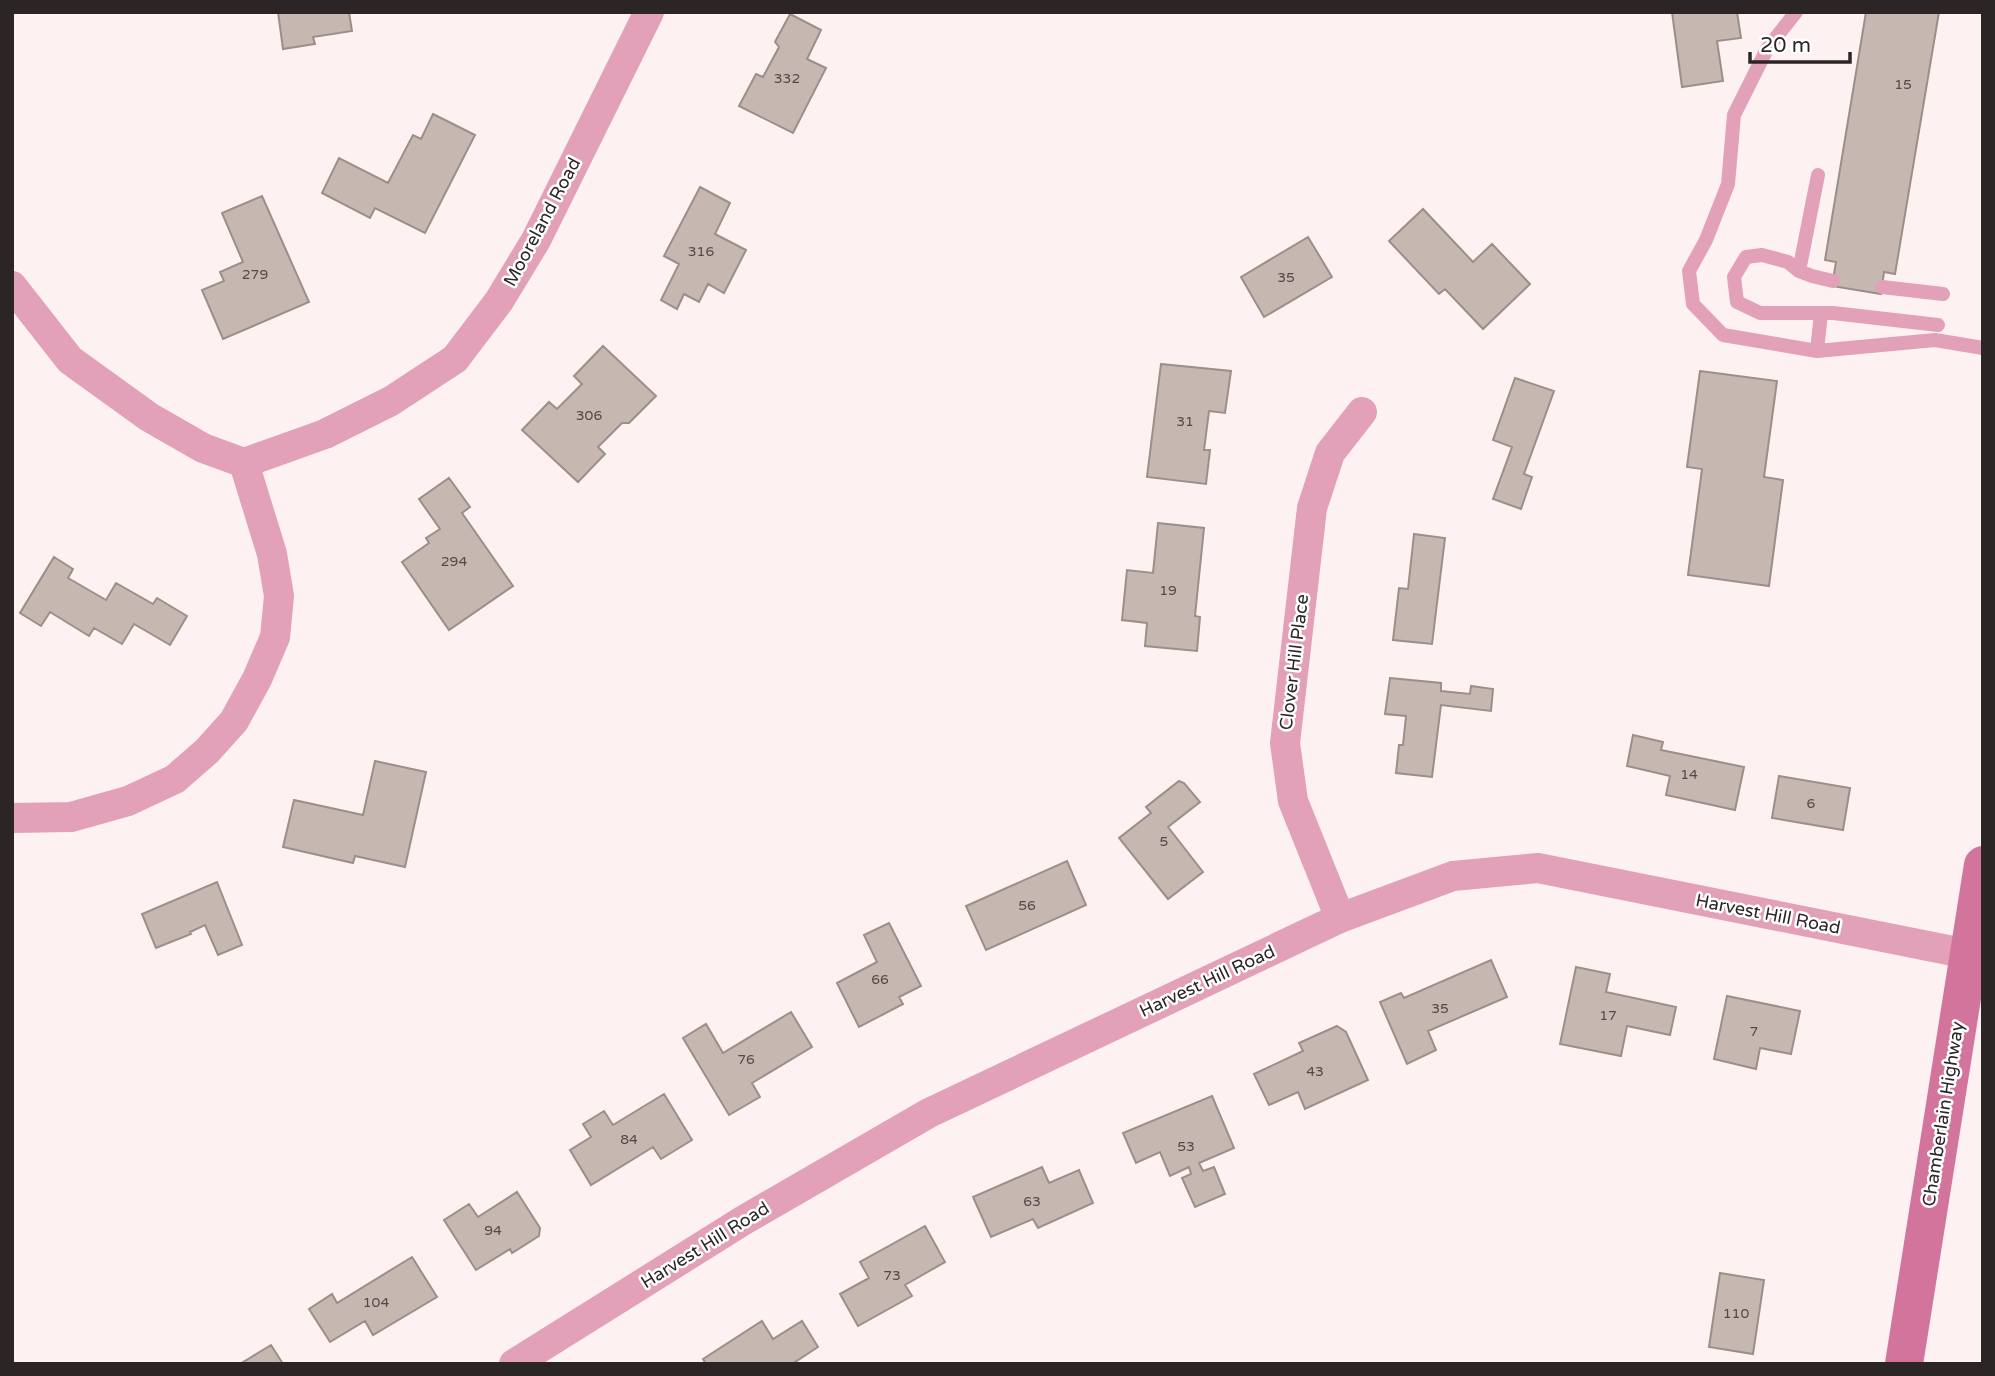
<svg xmlns="http://www.w3.org/2000/svg" width="1995" height="1376" font-family="'Varela Round',sans-serif">
<style>
.building{fill:#c6b7b0;stroke:#9d8e87;stroke-width:2}
.lines{fill:none;stroke-linecap:round;stroke-linejoin:round}
.lane{stroke:#e2a0b9;stroke-width:14}
.street{stroke:#e2a0b9;stroke-width:30}
.secondary{stroke:#d3749c;stroke-width:38}
.labels{text-anchor:middle;stroke-width:5;stroke-linejoin:round;paint-order:stroke}
.number-label{font-size:14px;fill:#524a48}
.street-label{font-size:18px;fill:#2c2525;stroke:#fff}
</style>
<rect width="100%" height="100%" fill="#fdf2f1"/>
<!-- building -->
<path class="building" d="M278,12H349L352,31L313,37L315,44L283,49Z
M1672,12H1737L1741,38L1717,41L1723,81L1682,87Z
M1866,12H1939L1895,274L1884,272L1881,294L1832,286L1836,262L1825,260Z
M790,14L821,30L807,59L826,68L793,133L739,106L756,74L763,77L779,47L775,42Z
M433,114L475,135L425,233L375,208L370,218L322,193L339,158L388,183L413,135L421,139Z
M700,187L730,203L715,234L746,250L724,293L708,284L699,302L684,294L677,309L661,300L679,264L664,256Z
M262,196L309,302L223,339L202,290L224,281L220,272L243,262L222,213Z
M1423,209L1473,262L1492,244L1530,284L1483,329L1445,289L1439,294L1389,241Z
M1308,237L1332,277L1264,317L1241,277Z
M603,346L656,396L629,423H622L598,447L605,454L578,482L522,430L549,402L557,409L582,384L574,376Z
M1161,364L1231,371L1225,413L1209,411L1204,450H1210L1206,484L1147,477Z
M1700,371L1777,381L1764,477L1783,480L1769,586L1688,575L1702,469L1687,467Z
M1515,378L1554,391L1524,474L1532,477L1521,509L1493,499L1512,447L1493,440Z
M449,478L470,507L462,513L513,586L449,630L402,562L429,543L426,538L440,529L419,499Z
M1158,523L1204,528L1195,616L1200,617L1197,651L1145,646L1147,623L1122,620L1127,570L1153,573Z
M1414,534L1445,538L1432,644L1393,640L1399,588L1408,589Z
M54,557L73,569L68,578L106,600L116,583L153,604L157,598L187,616L170,645L134,624L122,644L94,628L89,636L50,612L41,626L20,613Z
M1390,678L1441,683V691L1470,694L1471,686L1493,689L1491,711L1441,705L1432,777L1396,773L1399,745H1403L1406,716L1385,714Z
M1633,735L1663,742L1661,750L1744,767L1735,810L1666,795L1670,776L1627,766Z
M375,761L426,772L405,867L355,856L353,863L283,847L294,800L363,815Z
M1779,776L1850,788L1843,830L1772,818Z
M1179,781L1184,783L1200,802L1168,827L1203,872L1168,899L1119,838L1151,813L1146,807Z
M1067,861L1086,905L986,950L966,906Z
M217,882L242,945L218,955L205,925L190,932L191,934L156,948L142,914Z
M889,923L921,986L899,997L903,1004L859,1027L837,983L877,962L864,935Z
M1491,960L1507,997L1428,1031L1436,1050L1407,1064L1380,1002L1401,993L1404,998Z
M1576,967L1610,974L1606,992L1676,1007L1670,1035L1627,1026L1621,1056L1560,1044Z
M1727,996L1800,1011L1791,1054L1760,1048L1756,1069L1714,1059Z
M791,1012L812,1047L752,1083L760,1097L729,1115L683,1038L706,1024L723,1053Z
M1337,1026L1346,1032L1368,1080L1305,1109L1298,1092L1269,1105L1254,1074L1303,1051L1299,1043Z
M664,1094L692,1140L661,1159L653,1147L591,1185L570,1150L591,1137L583,1124L604,1111L613,1125Z
M1212,1096L1234,1148L1199,1163L1203,1171L1214,1167L1225,1194L1195,1207L1182,1178L1191,1174L1189,1167L1170,1176L1160,1152L1136,1163L1123,1133Z
M1042,1167L1049,1183L1079,1170L1093,1203L1038,1228L1033,1219L991,1237L973,1197Z
M517,1192L540,1228L539,1236L512,1253L510,1249L476,1270L444,1220L469,1204L478,1217Z
M925,1226L945,1262L905,1285L912,1296L858,1326L840,1294L869,1278L860,1262Z
M412,1257L437,1297L373,1335L365,1321L330,1342L309,1309L332,1294L337,1303Z
M1720,1273L1764,1280L1753,1354L1709,1347Z
M762,1321L773,1339L802,1321L818,1347L792,1364H706L703,1359Z
M271,1345L283,1364H240Z"/>
<g class="lines">
<!-- lane -->
<path class="lane" d="M1796,12L1767,49L1734,115L1728,184L1706,240L1689,271L1693,304L1723,335L1817,351L1935,340L1983,348
M1799,271L1818,175
M1833,281L1812,276L1799,271L1788,262L1762,255L1746,257L1734,277L1737,302L1760,313H1833L1938,325
M1882,287L1943,294
M1817,351L1821,313"/>
<!-- street -->
<path class="street" d="M12,286L70,360L149,417L203,448L244,463L325,434L391,401L455,359L499,301L536,240L649,12
M12,818L71,817L128,801L175,779L207,751L234,721L257,679L275,637L279,596L272,554L244,463
M1340,918L1293,801L1285,743L1312,508L1330,453L1362,412
M514,1364L744,1220L929,1113L1340,918L1453,876L1538,868L1968,954"/>
<!-- secondary -->
<path class="secondary" d="M1904,1364L1983,865"/>
</g>
<g class="labels">
<!-- number labels -->
<g class="number-label">
<text x="787" y="83">332</text>
<text x="1903" y="89">15</text>
<text x="701" y="256">316</text>
<text x="255" y="279">279</text>
<text x="1286" y="282">35</text>
<text x="589" y="420">306</text>
<text x="1185" y="426">31</text>
<text x="454" y="566">294</text>
<text x="1168" y="595">19</text>
<text x="1689" y="779">14</text>
<text x="1811" y="808">6</text>
<text x="1164" y="846">5</text>
<text x="1027" y="910">56</text>
<text x="880" y="984">66</text>
<text x="1440" y="1013">35</text>
<text x="1608" y="1020">17</text>
<text x="1754" y="1036">7</text>
<text x="746" y="1064">76</text>
<text x="1315" y="1076">43</text>
<text x="629" y="1144">84</text>
<text x="1186" y="1151">53</text>
<text x="1032" y="1206">63</text>
<text x="493" y="1235">94</text>
<text x="892" y="1280">73</text>
<text x="376" y="1307">104</text>
<text x="1736" y="1318">110</text>
</g>
<!-- street labels -->
<g class="street-label">
<text transform="translate(542 222) rotate(-62)" y="6">Mooreland Road</text>
<text transform="translate(1294 662) rotate(-83)" y="6">Clover Hill Place</text>
<text transform="translate(1768 914) rotate(11)" y="6">Harvest Hill Road</text>
<text transform="translate(1207 981) rotate(-25)" y="6">Harvest Hill Road</text>
<text transform="translate(1943 1114) rotate(-81)" y="6">Chamberlain Highway</text>
<text transform="translate(705 1245) rotate(-32)" y="6">Harvest Hill Road</text>
</g>
</g>
<!-- border -->
<rect width="1995" height="1376" fill="none" stroke="#2c2525" stroke-width="28"/>
<!-- scale -->
<path d="M1750 52v10h100v-10" fill="none" stroke="#2c2525" stroke-width="3.5"/>
<text x="1760" y="52" font-size="21" fill="#2c2525" stroke="#ffffff" stroke-width="5" paint-order="stroke">20 m</text>
</svg>
